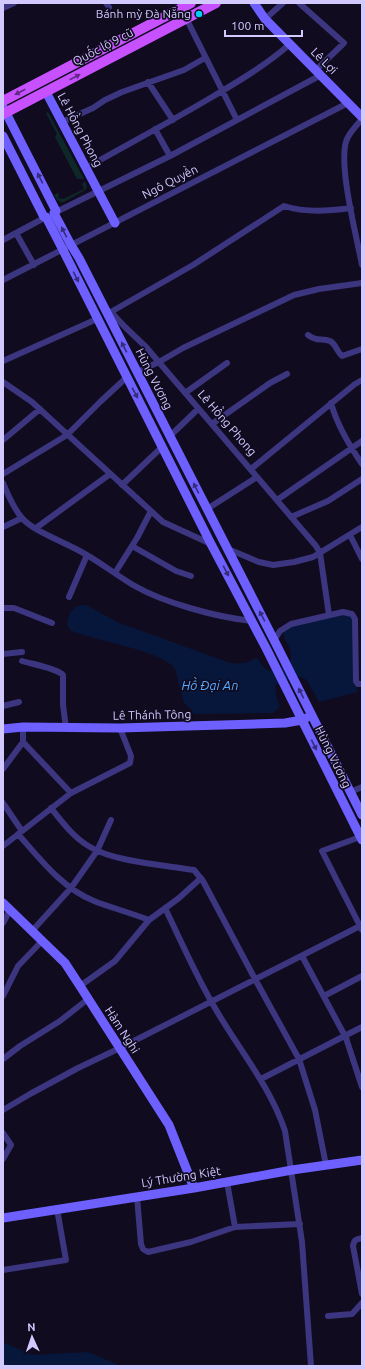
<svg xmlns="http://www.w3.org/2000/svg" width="365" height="1369" font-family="Ubuntu,sans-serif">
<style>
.green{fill:#0e2829}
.water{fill:#07173c}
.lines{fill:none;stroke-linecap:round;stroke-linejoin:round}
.street{stroke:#3c357f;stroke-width:6}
.secondary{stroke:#6d60ff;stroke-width:9}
.primary{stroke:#c750ff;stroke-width:10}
.oneway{fill:#622a84}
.oneway2{fill:#352d79}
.poi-dot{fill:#00cef4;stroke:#100b1f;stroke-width:1.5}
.labels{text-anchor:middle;stroke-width:3.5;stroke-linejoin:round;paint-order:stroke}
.poi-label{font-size:12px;fill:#d2c9ff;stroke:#100b1f;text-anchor:end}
.street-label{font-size:12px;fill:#d2c9ff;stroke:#100b1f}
.water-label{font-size:13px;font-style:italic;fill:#57a8ff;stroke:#100b1f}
</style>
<rect width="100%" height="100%" fill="#100b1f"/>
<!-- green -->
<path class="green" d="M48,112L84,179H77L55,137L57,134L46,113Z
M85,181L87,187L85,190L64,202C58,203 57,199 54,195L58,193L59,195L58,198L63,199L84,189L82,184Z"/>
<!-- water -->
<path class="water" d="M86,605L117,622L230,663C240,664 249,664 257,657C260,662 263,669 270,671L290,662C294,646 284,644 283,631L286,627L348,610L353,614L354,684H356L357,692L319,702L307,680L298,676L275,685L276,695L280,707L273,713L193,714L191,709L184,703L175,669C163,650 93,641 70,630L67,624C69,611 74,605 86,605Z
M3,1342L32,1355L88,1352L121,1366H3Z"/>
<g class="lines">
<!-- street -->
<path class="street" d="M106,3L109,7
M299,3L344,43L316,70
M3,8L14,3
M186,18L237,120
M265,19L283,3
M148,82L173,120
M362,119C357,125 350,132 347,139C337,162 357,238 362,265
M62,122L93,108L105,100L122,92L184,70L205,58
M155,129L170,156
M86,168C128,144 170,122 212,97C239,81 266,65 290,44
M54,213L170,156L321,75
M16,233L34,265
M3,240L46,217
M3,280L348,103
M111,312L125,327L146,347L316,546L320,553L329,615
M109,313L193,265L284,206C306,213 329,211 351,208
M308,335C316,342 322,338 330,341C336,344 337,352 342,356L362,349
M3,361L97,319
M137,372L159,362L183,348L294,295L319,289L362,283
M3,382L32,402L163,522L211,544
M185,393L227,363
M331,403C337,425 349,445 362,464
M212,424L270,383L287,374
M170,436L198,409
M3,440L40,409
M251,469L355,384L362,380
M3,474L67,435L100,402L127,377
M3,483C8,494 13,508 22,518C32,530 59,540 74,548C95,558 113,573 133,585C164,603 216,617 252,621
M122,485L162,447
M277,500L362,441
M207,509L257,477
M291,517L328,501L362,479
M3,527L22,518
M36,528L110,474
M350,535L362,559
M132,546L176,571L191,576
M228,549L259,562L273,565L294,562L313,557L362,527
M115,573L137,538L151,511
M69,597L87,555
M3,608H14L52,623
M274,640L280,631L291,624L343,612L352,614L355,619L356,681L358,684H362
M3,654L22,652
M22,661C32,664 56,668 63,675V705L66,728
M3,706L19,702
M23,742L71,793
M3,769L23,742V727
M351,794L355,790L362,787
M3,803L22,831
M51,808C62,822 74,838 90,847C115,862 164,865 194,870L203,881L255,979L299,1059L315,1110L326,1165
M18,834C40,859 62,888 94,901C112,908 131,913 149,920
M360,837L322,851L362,930
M3,846L71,793L130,763L131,756L120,728
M165,908C180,939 194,971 211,1001C235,1045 269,1083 285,1131L302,1242L311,1366
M3,923L10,910
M32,931L71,888L97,851L111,820
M302,956L346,1038L362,1087
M80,986L115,961L149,920L179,898L201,878
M3,996L18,966L42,941
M324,996L362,976
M3,1059L20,1046L60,1021L88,999
M261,1079L362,1027
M3,1110L30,1094L78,1068L120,1048L362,925
M3,1133L11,1145L3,1159
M227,1182L235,1227
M137,1197L141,1244L143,1249L148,1252L191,1242L235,1227L300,1224
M362,1238C356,1239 354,1240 353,1246L362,1294
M3,1270L66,1260L57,1209
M328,1316L352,1314L362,1303"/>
<!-- secondary -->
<path class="secondary" d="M254,3L265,19L362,117
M46,92L115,223
M3,107L56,211L54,213L71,245L79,258L274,640L362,815
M3,136L44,217H46L63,250L211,544L266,648L362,840
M3,729L23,727L120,728L285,723L302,720L306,718
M3,903L65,963L80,986L169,1125L194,1188
M3,1218L194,1188L292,1170L362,1160"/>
<!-- primary -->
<path class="primary" d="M3,101L191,3
M3,114L216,3"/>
</g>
<!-- one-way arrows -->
<defs><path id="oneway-solid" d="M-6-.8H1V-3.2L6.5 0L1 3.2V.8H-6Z"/></defs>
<g class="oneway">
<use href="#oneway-solid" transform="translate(75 77) rotate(-28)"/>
<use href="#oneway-solid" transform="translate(20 92) rotate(152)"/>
</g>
<g class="oneway2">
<use href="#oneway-solid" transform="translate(40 178) rotate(-117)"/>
<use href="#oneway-solid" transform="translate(64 232) rotate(-117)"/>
<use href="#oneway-solid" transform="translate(76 277) rotate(63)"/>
<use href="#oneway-solid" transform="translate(124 347) rotate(-117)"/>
<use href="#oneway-solid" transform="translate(135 393) rotate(61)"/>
<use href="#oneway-solid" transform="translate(196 488) rotate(-117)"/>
<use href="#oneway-solid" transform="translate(226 571) rotate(62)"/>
<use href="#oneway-solid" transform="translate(262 616) rotate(-118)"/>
<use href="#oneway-solid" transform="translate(301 693) rotate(-116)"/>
<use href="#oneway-solid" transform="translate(314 745) rotate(64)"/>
</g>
<!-- markers -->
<circle class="poi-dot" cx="199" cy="14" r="4"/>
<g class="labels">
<!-- poi labels -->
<g class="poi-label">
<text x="191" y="18">Bánh mỳ Đà Nẵng</text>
</g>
<!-- street labels -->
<g class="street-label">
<text transform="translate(103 47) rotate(-28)" y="4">Quốc lộ 9 cũ</text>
<text transform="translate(324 61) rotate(45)" y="4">Lê Lợi</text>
<text transform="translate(80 130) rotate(62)" y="4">Lê Hồng Phong</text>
<text transform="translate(170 182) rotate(-27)" y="4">Ngô Quyền</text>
<text transform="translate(154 379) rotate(63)" y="4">Hùng Vương</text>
<text transform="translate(227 423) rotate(49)" y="4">Lê Hồng Phong</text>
<text transform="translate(152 715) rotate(-1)" y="4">Lê Thánh Tông</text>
<text transform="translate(333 757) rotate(64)" y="4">Hùng Vương</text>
<text transform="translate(122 1030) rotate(57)" y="4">Hàm Nghi</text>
<text transform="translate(181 1177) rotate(-9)" y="4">Lý Thường Kiệt</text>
</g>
<!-- water labels -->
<g class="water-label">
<text x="210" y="690">Hồ Đại An</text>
</g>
</g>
<!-- border -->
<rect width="365" height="1369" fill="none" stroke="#d2c9ff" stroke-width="8"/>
<!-- north arrow -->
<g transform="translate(32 1337) rotate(357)" stroke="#100b1f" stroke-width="3" paint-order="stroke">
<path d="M0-3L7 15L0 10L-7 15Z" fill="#d2c9ff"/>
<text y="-6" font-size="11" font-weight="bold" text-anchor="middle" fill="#d2c9ff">N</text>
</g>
<!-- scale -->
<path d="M225 30v6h77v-6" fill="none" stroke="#d2c9ff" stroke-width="2"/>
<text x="231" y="30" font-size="12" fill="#d2c9ff" stroke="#100b1f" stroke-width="3" paint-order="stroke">100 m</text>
</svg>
